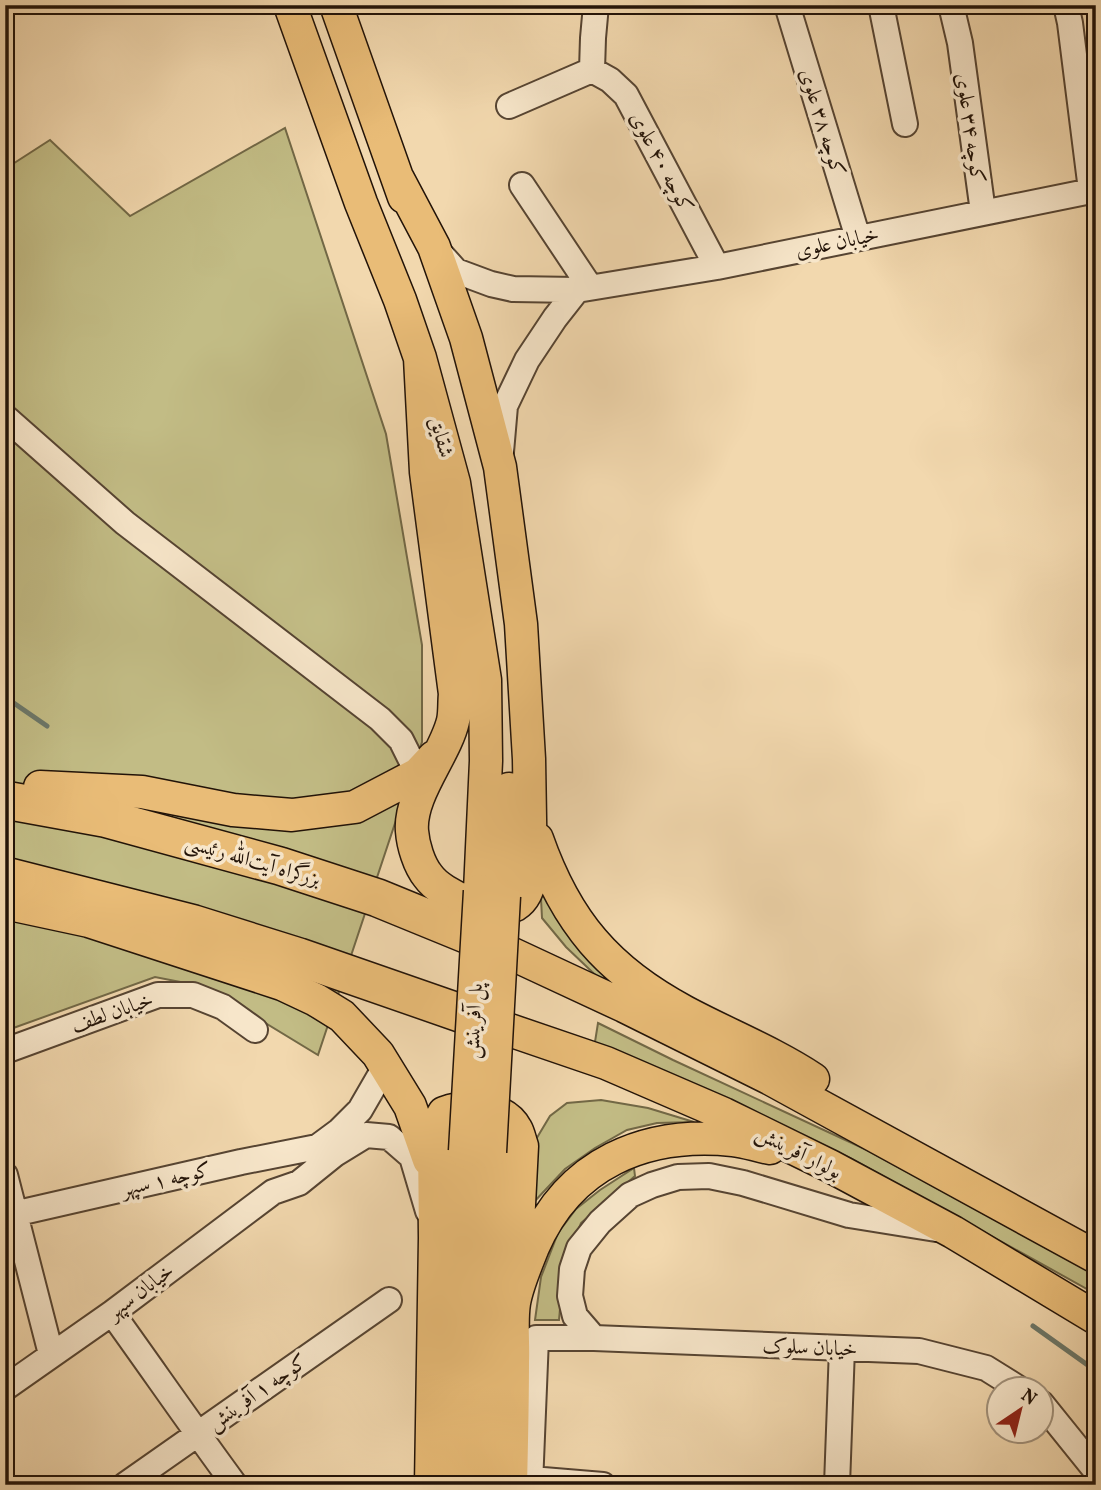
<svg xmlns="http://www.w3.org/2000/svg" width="1101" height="1490" font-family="Vollkorn,Amiri,serif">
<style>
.green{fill:#c2bc85;stroke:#726846;stroke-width:2}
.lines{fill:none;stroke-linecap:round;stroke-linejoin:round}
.stream{stroke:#6b7769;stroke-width:5}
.minor-casing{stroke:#564432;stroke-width:28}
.major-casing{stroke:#221308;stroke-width:35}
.highway-casing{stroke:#221308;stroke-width:40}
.minor{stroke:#f7e6ca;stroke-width:24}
.major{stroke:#e9bc77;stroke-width:32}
.highway{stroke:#e9bc77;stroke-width:37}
.major-bridge-casing{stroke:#221308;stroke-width:35;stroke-linecap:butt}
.major-bridge{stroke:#e9bc77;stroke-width:32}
.labels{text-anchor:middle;stroke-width:7;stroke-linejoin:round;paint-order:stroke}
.street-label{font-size:21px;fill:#221308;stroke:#f7e6ca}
</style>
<rect width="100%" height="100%" fill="#f2d8ae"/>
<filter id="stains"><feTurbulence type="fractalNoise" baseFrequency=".00286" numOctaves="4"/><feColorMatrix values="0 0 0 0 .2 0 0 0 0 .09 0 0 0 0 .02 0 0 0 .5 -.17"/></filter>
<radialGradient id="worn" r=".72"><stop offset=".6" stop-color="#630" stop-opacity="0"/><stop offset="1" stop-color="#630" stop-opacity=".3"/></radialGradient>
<!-- green -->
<path class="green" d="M285,128L386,434L422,645V742L318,1055L206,987L155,977L5,1031V169L50,140L130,216Z
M540,879L628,987L609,988L566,947L542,918Z
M598,1023L673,1060L869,1151L1096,1275V1294L852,1159L761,1116L594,1048Z
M601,1100L648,1108L694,1122L657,1123L627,1130L595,1148L565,1169L532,1204L529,1151L550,1116L567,1103Z
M634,1168L635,1176L581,1223L564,1265L559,1320H535L541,1277L558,1233L576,1209L600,1190Z"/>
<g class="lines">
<!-- stream -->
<path class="stream" d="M5,697L47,726
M1033,1326L1096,1371"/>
<defs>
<path id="minor" d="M787,5L858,238
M881,5L905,124
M951,5L960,43L983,212
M1066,5L1070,23L1091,190
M592,70L610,80L626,95L717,267
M592,70L593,38L596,5
M509,106L592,70
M522,185L590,287
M438,251L456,271L491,284L513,289L577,290L555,318L527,360L505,406L501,452
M577,290L717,267L1096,190
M5,417L125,523L380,719L401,740L418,774
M5,1051L158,995H193L223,1007L255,1030
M312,1151L339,1131L360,1110L386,1065
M5,1175L51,1354
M5,1216L241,1162L317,1147
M112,1313C153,1370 193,1428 235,1485
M594,1338L575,1316L570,1296L572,1269L579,1248L600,1222L630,1195L652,1185L678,1177L709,1176L743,1183L849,1215L936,1229
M5,1388L112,1313L273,1192L299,1183L335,1154L366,1135L389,1137L412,1157L428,1211
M1042,1404L1096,1471
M531,1479L603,1485
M125,1485L389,1300
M530,1485L536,1338H594L919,1351L986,1368L1018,1388
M837,1485L842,1348"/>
<path id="major" d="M290,5L361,203L400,300L420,358L454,483L485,680L486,761L480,891
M336,5L404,197
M398,179L434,247L466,338L500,467L521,624L529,759L531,878C528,888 525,899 515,905C492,917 442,896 428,876C419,865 413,845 412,831C409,795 445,755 453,721C455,712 454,702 455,694L426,472L420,358
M40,787L142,792L233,810L292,815L355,807L418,774L434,757
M537,839C566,922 608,971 685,1012C728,1035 772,1052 813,1079
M504,896L509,789
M5,903L89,921L282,984L316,1000L342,1016L378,1054L410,1106L429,1160
M493,945L624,1006L769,1078L1096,1257
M486,1022L606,1063L724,1114L830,1166L953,1232L1096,1318
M431,1485L435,1238L434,1143L436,1127L444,1113C466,1105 503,1105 516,1129C519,1134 520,1141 522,1146L514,1303
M458,1485L465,1151
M487,1485L490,1152
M511,1485C512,1444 513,1403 513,1362C514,1343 511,1322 514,1303C517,1285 526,1265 533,1247C569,1163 645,1131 733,1140C745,1141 758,1146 770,1148"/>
<path id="highway" d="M5,800L104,818L280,866L378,898L493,945
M5,876L194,924L299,957L486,1022"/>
</defs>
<!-- minor casing -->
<use href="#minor" class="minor-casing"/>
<!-- major casing -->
<use href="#major" class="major-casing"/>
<!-- highway casing -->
<use href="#highway" class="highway-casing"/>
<!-- minor -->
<use href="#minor" class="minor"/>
<!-- major -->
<use href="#major" class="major"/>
<!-- highway -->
<use href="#highway" class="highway"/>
<defs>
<path id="major-bridge" d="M465,1151L480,891
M490,1152L504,896"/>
</defs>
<!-- major-bridge casing -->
<use href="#major-bridge" class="major-bridge-casing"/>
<!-- major-bridge -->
<use href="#major-bridge" class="major-bridge"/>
</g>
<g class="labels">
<!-- street labels -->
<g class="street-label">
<text transform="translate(823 122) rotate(73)" y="7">کوچه ۳۸ علوی</text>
<text transform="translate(971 128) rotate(82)" y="7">کوچه ۳۴ علوی</text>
<text transform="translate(662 162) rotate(62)" y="7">کوچه ۴۰ علوی</text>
<text transform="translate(837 242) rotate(-12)" y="7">خیابان علوی</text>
<text transform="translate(442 437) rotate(75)" y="7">شقایق</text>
<text transform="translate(253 860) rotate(16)" y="7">بزرگراه آیت‌الله رئیسی</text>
<text transform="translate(112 1012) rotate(-19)" y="7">خیابان لطف</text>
<text transform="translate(473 1021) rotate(-87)" y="7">پل آفرینش</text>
<text transform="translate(799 1152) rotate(27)" y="7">بولوار آفرینش</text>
<text transform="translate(166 1179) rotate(-13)" y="7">کوچه ۱ سپهر</text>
<text transform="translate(140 1291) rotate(-37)" y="7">خیابان سپهر</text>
<text transform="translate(810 1347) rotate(2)" y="7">خیابان سلوک</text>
<text transform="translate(257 1392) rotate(-35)" y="7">کوچه ۱ آفرینش</text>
</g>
</g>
<!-- margin -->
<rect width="1101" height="1490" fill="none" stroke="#f2d8ae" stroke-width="28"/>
<rect x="7" y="7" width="1087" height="1476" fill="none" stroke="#221308" stroke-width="3.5"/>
<rect x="14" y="14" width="1073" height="1462" fill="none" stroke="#221308" stroke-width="2"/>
<!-- north arrow -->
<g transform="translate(1020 1410) rotate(35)"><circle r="33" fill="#f7e6ca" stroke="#a2927c" stroke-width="2"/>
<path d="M0-5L12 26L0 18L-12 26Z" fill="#8f2418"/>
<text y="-10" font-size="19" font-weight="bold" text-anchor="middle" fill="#221308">N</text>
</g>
<rect width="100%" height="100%" filter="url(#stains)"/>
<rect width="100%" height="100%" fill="url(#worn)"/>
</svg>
